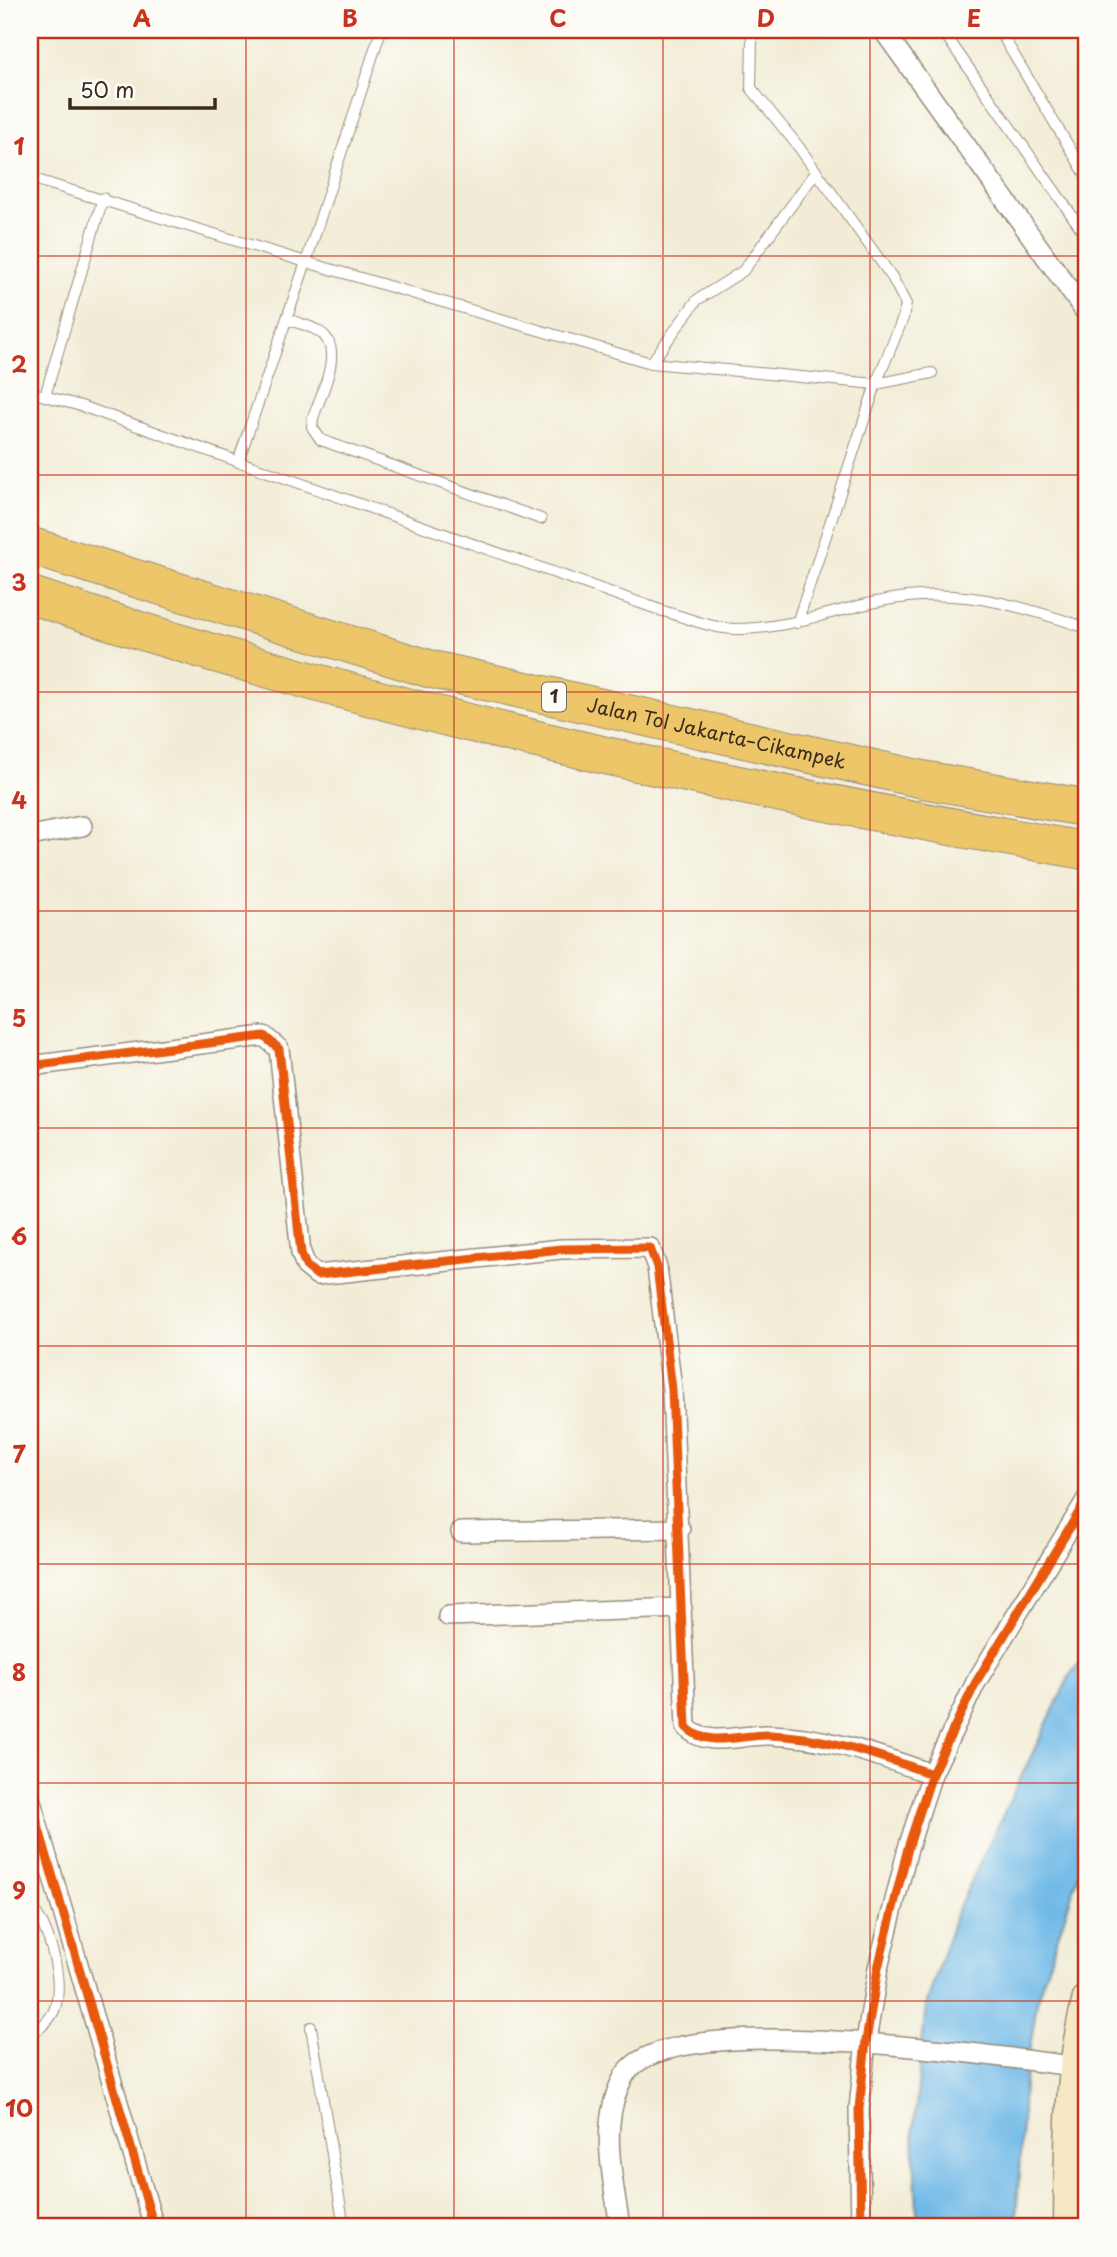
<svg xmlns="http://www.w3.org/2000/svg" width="1117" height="2257" font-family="'Playpen Sans',sans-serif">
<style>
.water{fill:#6fb9e7;stroke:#557282;stroke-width:2}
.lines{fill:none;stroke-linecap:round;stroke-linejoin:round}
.lane-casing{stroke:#968b7a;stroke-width:12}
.street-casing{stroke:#968b7a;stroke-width:22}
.secondary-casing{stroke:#968b7a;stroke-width:31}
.highway-casing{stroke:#968b7a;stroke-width:39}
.lane{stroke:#fff;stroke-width:10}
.street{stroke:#fff;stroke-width:19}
.secondary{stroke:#f7e8c3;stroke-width:28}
.highway{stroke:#ecc669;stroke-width:37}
.cycleway-casing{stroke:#fdfcf7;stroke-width:13}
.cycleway{stroke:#e8590c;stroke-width:9}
.grid{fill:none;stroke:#c8321e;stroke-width:2;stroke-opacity:0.55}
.labels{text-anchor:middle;stroke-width:7;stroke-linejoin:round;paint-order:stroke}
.shield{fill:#fdfcf7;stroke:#75695f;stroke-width:2}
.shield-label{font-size:18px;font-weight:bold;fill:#3b2a1e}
.street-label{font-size:19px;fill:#3b2a1e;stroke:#fdfcf7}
.neatline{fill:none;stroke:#c8321e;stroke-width:2.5}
.grid-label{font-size:23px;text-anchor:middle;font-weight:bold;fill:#c8321e}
</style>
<rect width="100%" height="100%" fill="#fdfcf7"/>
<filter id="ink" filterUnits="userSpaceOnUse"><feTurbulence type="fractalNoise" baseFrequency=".0143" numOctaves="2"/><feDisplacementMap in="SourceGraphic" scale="14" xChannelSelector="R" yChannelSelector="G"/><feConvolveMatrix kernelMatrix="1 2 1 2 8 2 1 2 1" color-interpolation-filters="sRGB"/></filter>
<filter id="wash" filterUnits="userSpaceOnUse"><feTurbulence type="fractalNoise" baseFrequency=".00686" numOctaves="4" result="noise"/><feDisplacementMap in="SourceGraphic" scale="28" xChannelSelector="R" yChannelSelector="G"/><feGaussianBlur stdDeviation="1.57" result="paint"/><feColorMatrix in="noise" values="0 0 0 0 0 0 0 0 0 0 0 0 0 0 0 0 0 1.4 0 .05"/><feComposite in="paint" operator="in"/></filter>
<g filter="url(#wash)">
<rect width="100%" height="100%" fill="#f2ecd6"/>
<!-- water -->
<path class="water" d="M1087,1650V1849L1038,1996L1024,2086L1016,2227H918L913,2135L926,2006L956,1913L1069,1677Z"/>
</g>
<g filter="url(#ink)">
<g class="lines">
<defs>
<path id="lane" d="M381,30L306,262L651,363L876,384L932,373
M750,30L752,38L751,88L798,146L892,277L906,304L903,318L876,384L797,623
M942,30L1087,237
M999,30L1087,177
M30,178L306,262L238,462
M287,319C297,323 309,325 318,331C347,346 320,396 313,418L312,427L321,440L541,519
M651,363L697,300L743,271L816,172
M30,392L81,406L663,611C686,617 712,629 736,629C800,629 858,599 920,596C980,592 1032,610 1087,628
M45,396L103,198
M30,1905C49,1927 64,1978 55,2008C51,2020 40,2028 30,2035
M311,2027L344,2227"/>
<path id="street" d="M883,30L1087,314
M30,836L82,826
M30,1066L264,1036L279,1049L301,1253L306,1266L317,1275L561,1249L650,1248L657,1267L672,1389L686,1727C707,1749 741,1734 769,1735C826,1736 879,1756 932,1774
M461,1532L680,1529
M448,1616L682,1608
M30,1798L154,2227
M620,2227C613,2178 598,2123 624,2076C665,2003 1010,2059 1087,2068
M861,2227L859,2109L866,2041L878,1968L908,1848L932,1774L976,1682L1087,1499"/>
<path id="secondary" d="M1068,2227C1069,2149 1067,2074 1087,1998"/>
<g id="highway">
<path id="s1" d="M30,546L430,669L925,780L1087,808"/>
<path d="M30,595C374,711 729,789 1087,851"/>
</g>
</defs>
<!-- lane casing -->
<use href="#lane" class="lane-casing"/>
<!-- street casing -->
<use href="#street" class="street-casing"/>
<!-- secondary casing -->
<use href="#secondary" class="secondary-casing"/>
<!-- highway casing -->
<use href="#highway" class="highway-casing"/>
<!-- lane -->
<use href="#lane" class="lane"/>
<!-- street -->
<use href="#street" class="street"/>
<!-- secondary -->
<use href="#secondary" class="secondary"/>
<!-- highway -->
<use href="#highway" class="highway"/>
<defs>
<path id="cycleway" d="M30,1066L264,1036L279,1049L301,1253L306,1266L317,1275L561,1249L650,1248L657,1267L672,1389L686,1727C707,1749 741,1734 769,1735C826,1736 879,1756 932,1774
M30,1798L154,2227
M861,2227L859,2109L866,2041L878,1968L908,1848L932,1774L976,1682L1087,1499"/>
</defs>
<!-- cycleway casing -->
<use href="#cycleway" class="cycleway-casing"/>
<!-- cycleway -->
<use href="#cycleway" class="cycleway"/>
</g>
</g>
<!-- grid -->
<path class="grid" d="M246,30V2227M454,30V2227M663,30V2227M870,30V2227M30,256H1087M30,475H1087M30,692H1087M30,911H1087M30,1128H1087M30,1346H1087M30,1564H1087M30,1783H1087M30,2001H1087"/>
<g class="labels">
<!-- shield labels -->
<rect class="shield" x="542" y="682.5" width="24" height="29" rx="5"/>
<g class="shield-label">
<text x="554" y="703">1</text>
</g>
<!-- street labels -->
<g class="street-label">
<text dy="7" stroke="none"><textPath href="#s1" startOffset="712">Jalan Tol Jakarta–Cikampek</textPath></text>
</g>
</g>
<!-- margin -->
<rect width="1117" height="2257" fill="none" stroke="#fdfcf7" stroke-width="77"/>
<!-- scale -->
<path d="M70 98v10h145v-10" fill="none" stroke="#3b2a1e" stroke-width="3.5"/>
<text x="80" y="98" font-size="21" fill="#3b2a1e" stroke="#fdfcf7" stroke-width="5" paint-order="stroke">50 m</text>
<rect x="38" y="38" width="1040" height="2180" class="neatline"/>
<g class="grid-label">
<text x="142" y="27">A</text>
<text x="350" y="27">B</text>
<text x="558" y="27">C</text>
<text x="766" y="27">D</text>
<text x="974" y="27">E</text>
<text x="19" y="155">1</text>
<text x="19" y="373">2</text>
<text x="19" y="591">3</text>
<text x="19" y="809">4</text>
<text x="19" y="1027">5</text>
<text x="19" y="1245">6</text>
<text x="19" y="1463">7</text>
<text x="19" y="1681">8</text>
<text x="19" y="1899">9</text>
<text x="19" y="2117">10</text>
</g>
</svg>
